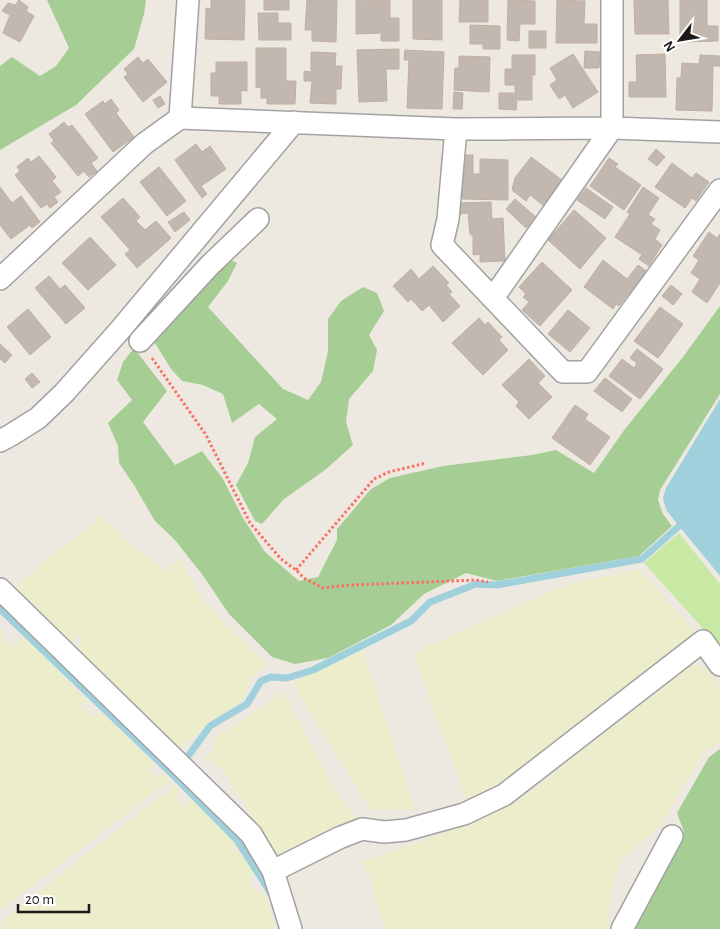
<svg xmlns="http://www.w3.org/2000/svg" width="720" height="929" font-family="'Alegreya Sans',sans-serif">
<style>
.farmland{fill:#ebedcb}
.grass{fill:#c8e9a4}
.forest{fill:#a6ce94}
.water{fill:#a0d0dc}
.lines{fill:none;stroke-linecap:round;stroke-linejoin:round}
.stream{stroke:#a0d0dc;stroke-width:7}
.building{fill:#c2b8b0;stroke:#bfafa3}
.minor-casing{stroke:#a2a2a2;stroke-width:24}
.path{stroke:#fc7063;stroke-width:3;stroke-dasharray:2.5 2.5;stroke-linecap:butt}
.minor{stroke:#fff;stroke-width:21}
</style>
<rect width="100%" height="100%" fill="#ede9e1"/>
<!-- farmland -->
<path class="farmland" d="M101,516L132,546L166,571L180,559L203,600L221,621L246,643L267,666L258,672L249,681L246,695L239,702L202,729L180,749L148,720L75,649L83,641L78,635L68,644L13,588Z
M639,569L699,637L499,790L467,801L413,653L565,585Z
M0,628L5,633L1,637L11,648L24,637L87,700L81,706L90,717L99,711L154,763L147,769L156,779L164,774L170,780L0,911Z
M363,650L415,809L371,810L318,726L293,683Z
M692,665H698L708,670L720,686V741L703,753L659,827L621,860L612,889L608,929H387L376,903L371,878L361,861L408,846L482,818L517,803L550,776Z
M283,691L332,784L351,812L363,823L292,854L287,849L278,855L221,768L202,756L213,753L214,742L216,737L264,706Z
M176,784L180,790L175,795L184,806L193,800L233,842L254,874L249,880L256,892L263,889L276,929H6L0,922Z"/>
<!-- grass -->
<path class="grass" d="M679,533L720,584V651L707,633L644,563Z"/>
<!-- forest -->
<path class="forest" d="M47,0H146L144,14L134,49L76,105L0,150V66L12,57L40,76L56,66L69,48Z
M227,258L237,263L228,281L208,307L283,389L308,400L321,382L328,351V319L341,301L363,287L377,293L384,311L369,335L377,350L373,371L349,399L346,422L353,445L325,470L284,499L262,524L255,521L236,485L248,463L255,437L277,419L259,404L232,423L223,394L203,385L182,381L171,369L153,340Z
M720,306V394L660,490L658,500L663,514L672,526L639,556L497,581L466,573L424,594L391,625L328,658L295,664L272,657L229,614L204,577L175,540L155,521L134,485L119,463L118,446L108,423L132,400L117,380L123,362L134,348L167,391L143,422L175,465L202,451L223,479L243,518L265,552L299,581L318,577L337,540V529L371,489L390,478L443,466L532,455L556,450L594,473L625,429L683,357Z
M720,749V929H634L684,832L677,813L709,757Z"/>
<!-- water -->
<path class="water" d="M720,399V576L666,510L663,498L666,488Z"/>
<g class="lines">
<!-- stream -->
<path class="stream" d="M0,609L173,775L237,840L267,887L270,893
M189,755L210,726L247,704L261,681L271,677L287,678L313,670L411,621L430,602L476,584L497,585L642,559L686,520"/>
</g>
<!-- building -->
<path class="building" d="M19,0L28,7L26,11L34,16L20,42L3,33L10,15L2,11L8,3L15,5Z
M211,0H245L244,40L205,39L206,8L211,9Z
M264,0H289V10H264Z
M307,0H337L336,42L312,41V30H305Z
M356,0H362V1L390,0V18H399V41H381V33L356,34Z
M413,0H442V40L413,39Z
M460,0H488V22H459Z
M508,0L535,1V24H520L519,41L507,40Z
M557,0L585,1L584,24H597V43H556Z
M634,0H668L669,34H635Z
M680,0H707V26H718V41L680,42Z
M258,13H278V23H291V40H259Z
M470,25L500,26V49H483V44H470Z
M529,31H546V48H529Z
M256,48H286V81H296L295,104H267V98H261V88L256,87Z
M399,49V69H386L387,101L359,102L357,50Z
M405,50L444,52L442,109L407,108L409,60H404Z
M585,51L600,52L599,68H584Z
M311,52L336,53L335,66H342L341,89H336V104L310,103L312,81H304V71L311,72Z
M573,54L598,92L573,108L565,95L559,99L550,85L557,80L550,68Z
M665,54L666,97H629V82H637L636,55Z
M512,55H535V75H532V100H515V85H505V69H512Z
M700,55L720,56V66H713L712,111L676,110L677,78H681L682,63L699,64Z
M459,56L490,57L489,92L454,90L455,68H459Z
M138,57L143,63L148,59L167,82L143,102L124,77L128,74L124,69Z
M216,62H247V91L241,90V104H219V96H211V73H216Z
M454,92L463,93L462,109H453Z
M499,93H514V101H517L516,110L499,109Z
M160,96L165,104L158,108L153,100Z
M111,99L119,110L116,113L134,137L113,152L85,114L103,101L105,104Z
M64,122L68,127L72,125L98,158L91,163L97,171L89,177L84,171L78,176L51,143L54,141L49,134Z
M196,144L202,152L210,146L226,169L201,186L207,194L202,198L175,160Z
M656,149L665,157L657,166L648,159Z
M463,155H473V174H480V159L508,160V200L462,199Z
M39,156L56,177L52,181L61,192L54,197L58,202L50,208L47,204L41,208L15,175L20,171L17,167L28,158L31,162Z
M531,157L562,180L543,205L530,195L526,201L512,190L515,178Z
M609,158L618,164L615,167L641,185L624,210L590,186Z
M672,163L692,178L696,173L709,182L696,201L692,198L685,208L655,187Z
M159,167L186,201L167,216L140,182Z
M0,187L12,203L21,196L40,222L32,228L30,225L11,239L0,225Z
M643,187L659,198L648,215L655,219L651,224L660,230L655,239L662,245L649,266L639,259L642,255L615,237L630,214L627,212Z
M586,188L613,207L605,219L577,200Z
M123,198L140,217L136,221L145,230L156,221L171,238L137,268L125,254L130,250L101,217Z
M515,199L536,217L526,228L506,209Z
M491,202L492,219L503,218L505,261L480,262V254L473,255V236L470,234L468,213L460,214V203Z
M574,210L606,238L580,269L548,240Z
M184,212L190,220L175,232L168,222Z
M709,232L717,238L720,234V283L707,303L692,292L700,279L691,273L699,260L693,256Z
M90,237L116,265L88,290L62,263Z
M603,260L627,279L638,265L646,271L619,306L616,304L613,309L584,287Z
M542,262L572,290L540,326L522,310L529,302L523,297L526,294L519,287Z
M433,266L449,283L446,285L452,292L449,294L460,306L443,322L429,305L422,311L411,299L408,302L393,286L411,269L419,279Z
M49,276L60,289L65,285L85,308L66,324L35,288Z
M671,285L682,294L673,305L662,296Z
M660,307L683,324L658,358L634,341Z
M28,309L51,337L30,355L7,327Z
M568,310L590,328L570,352L548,334Z
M479,318L485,325L488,322L502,337L499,340L508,350L483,375L452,343Z
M0,344L12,355L5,363L0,359Z
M637,349L663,369L640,399L609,376L622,359L634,368L637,363L630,358Z
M529,359L545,376L538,383L552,397L529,419L516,406L519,402L502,385Z
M32,373L40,382L32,388L25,379Z
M605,378L632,399L622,412L594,391Z
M575,405L588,414L585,419L610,437L590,465L552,438Z"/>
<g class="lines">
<defs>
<path id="minor" d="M188,0L180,118L456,129L612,128L720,132
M456,129L448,219L442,245L563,372H587L720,190
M0,279L144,144L180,118
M493,298L612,128V0
M140,341L210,265L258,219
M0,441L11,435L38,418L64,393L120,330L294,122
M0,589L251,834L273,871L291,929
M273,871L339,838L362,829L384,832L406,830L464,814L504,795L703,641L720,665
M622,929L672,836"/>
</defs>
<!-- minor casing -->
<use href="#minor" class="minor-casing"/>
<!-- path -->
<path class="path" d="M152,358L206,435L250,523L281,559L296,570L304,578L323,588L351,585L476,580L488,582
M296,570L374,479L389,472L426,463"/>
<!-- minor -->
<use href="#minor" class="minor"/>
</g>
<!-- north arrow -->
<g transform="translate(680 40) rotate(239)" stroke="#ffffff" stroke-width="4" paint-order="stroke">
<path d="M0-4L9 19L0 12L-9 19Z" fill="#1b1b1b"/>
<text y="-8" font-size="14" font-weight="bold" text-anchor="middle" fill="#1b1b1b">N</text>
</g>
<!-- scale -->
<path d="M18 904v8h71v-8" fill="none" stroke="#1b1b1b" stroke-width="2.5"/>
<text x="25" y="904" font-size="15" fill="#1b1b1b" stroke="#ffffff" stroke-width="4" paint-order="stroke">20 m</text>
</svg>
